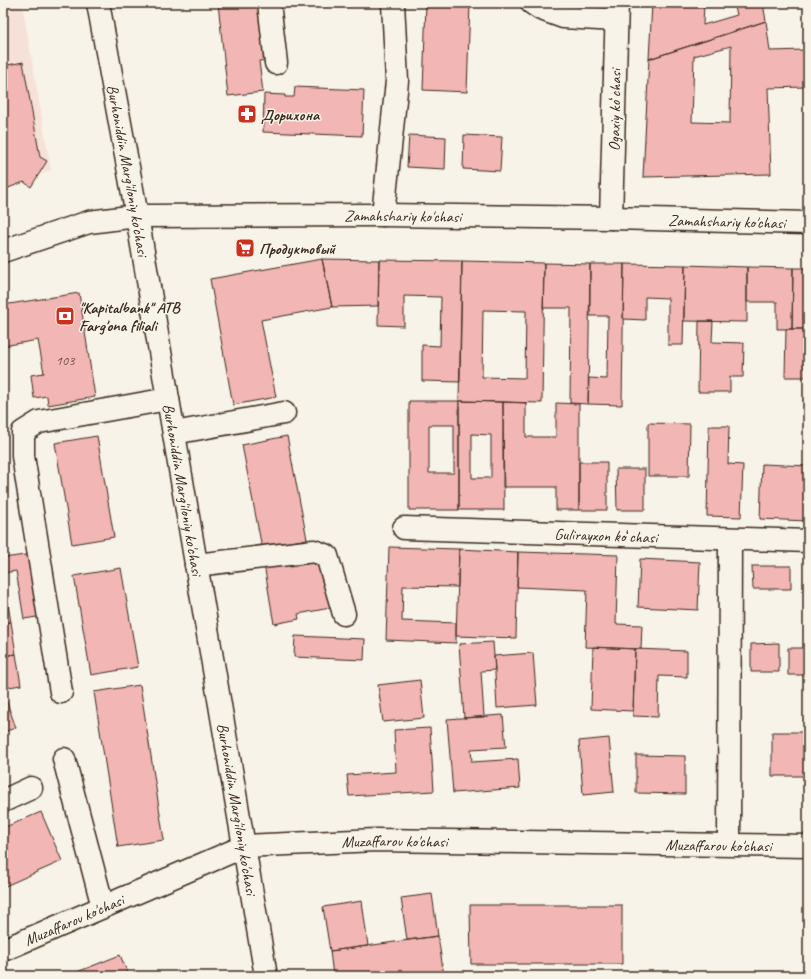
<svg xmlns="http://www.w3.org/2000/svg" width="811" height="979" font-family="Caveat,sans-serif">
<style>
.built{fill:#f6e1d8}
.building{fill:#f2b6b4;stroke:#3b2a1e;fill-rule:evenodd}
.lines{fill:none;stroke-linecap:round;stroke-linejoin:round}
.minor-casing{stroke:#3b2a1e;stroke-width:25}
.minor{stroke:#f7f3e8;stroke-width:22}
.labels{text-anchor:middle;stroke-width:3;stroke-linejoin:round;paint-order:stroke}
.number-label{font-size:14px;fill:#694d44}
.street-label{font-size:16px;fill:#3b2a1e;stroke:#f7f3e8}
.poi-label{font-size:16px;font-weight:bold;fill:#3b2a1e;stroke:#f7f3e8;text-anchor:start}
</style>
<rect width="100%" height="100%" fill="#f7f3e8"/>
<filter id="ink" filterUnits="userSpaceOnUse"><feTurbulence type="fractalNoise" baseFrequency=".025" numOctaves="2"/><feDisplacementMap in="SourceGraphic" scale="8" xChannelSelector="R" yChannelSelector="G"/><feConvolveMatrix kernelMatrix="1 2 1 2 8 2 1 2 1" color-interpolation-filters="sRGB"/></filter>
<g filter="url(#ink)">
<!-- built -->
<path class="built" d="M3,3H22L51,170L3,190Z"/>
<!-- building -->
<path class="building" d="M218,3H263L269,60L259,61L263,92L228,96Z
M426,3H470L467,92L423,90Z
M652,3H704L703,25L737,15L734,3H763L766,21L649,59Z
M766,21L770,51L805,50L806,87L768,88L771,174L643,177L649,59ZM731,46L730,123L692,122L694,56Z
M805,47H808V85H806Z
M23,62L40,157L47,161L31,187L24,182L3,190V66Z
M295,87L364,90L362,136L263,132L264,94L285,95V97H294Z
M409,135L446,137L445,169L407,167Z
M464,135L502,137L500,171L463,169Z
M322,259L379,260L378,306L332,307Z
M322,259L332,307L261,320L276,397L233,405L210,279Z
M379,260L462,261L460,382L422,381V345L440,346L441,297L404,296V326L378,325Z
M462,261L544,263L542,403L459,401ZM483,310L526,311L525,378L482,377Z
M544,263L590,264L588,404L570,403L571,308H543Z
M590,264H624L622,405L588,404L589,378L607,379L608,316H590Z
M624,264L685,265L683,345H668V298L645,297V320L623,319Z
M685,265L747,267V322L684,321Z
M747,267L793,268L792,329H777V302H747Z
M793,268H808V329H792Z
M79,293L95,397L48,405L47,396L34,398L31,375L44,373L38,340L3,346V305Z
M699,321H713L712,342L744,343L743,377H730V392H698Z
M786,329H808V377H785Z
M409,401H459V510H409ZM429,425H454V473H429Z
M459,401L503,402L504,510H459ZM472,434L491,435V478H472Z
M503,402L526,403V437H556V403L579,404V510H556V487H503Z
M648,423L690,424L689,476H648Z
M709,426H729L728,464L743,465L741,517L707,516Z
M97,436L114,537L72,544L55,443Z
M287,436L307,539L262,548L242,445Z
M579,462H607V510H579Z
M762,464L808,466V521L760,519Z
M616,469H645V510H617Z
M389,547L459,549L458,587L403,586L402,621L456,623V643L386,640Z
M459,549L518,552L516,638L456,636Z
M518,552L618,555L616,624L642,625L641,649L585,647L587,590L517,587Z
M33,554L43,616L24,619L16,571L3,573V558Z
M640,559L700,562L698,610L638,607Z
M289,560L290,567L322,561L330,608L298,614L299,619L274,624L264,564Z
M752,566H791V589H753Z
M121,568L138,667L91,675L74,576Z
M3,573L6,593L3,594Z
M6,593L11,622L3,624V594Z
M11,622L16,654L3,656V624Z
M295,636L365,639L364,660L294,657Z
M493,642L495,670L481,671L484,717L464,718L459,644Z
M779,643V672H751V644Z
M593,647L635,649L633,711L591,709Z
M788,648H808V720H806L805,675H788Z
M635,649L687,651V677L659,676L658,717L633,716Z
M533,653L537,705L497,708L494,656Z
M16,654L21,685L3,688V656Z
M420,680L424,718L383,722L378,685Z
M140,685L164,840L118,847L94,692Z
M3,691L16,728L3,732Z
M503,715L506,747L471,749L472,762L518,759L520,788L453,793L447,719Z
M430,728L434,791L349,796L347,775L396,772L394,730Z
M772,732H805V776H772Z
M609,738L614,792L583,795L579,741Z
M636,755L685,756V794L636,793Z
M41,812L62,861L3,887V828Z
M432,894L438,936L407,940L401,898Z
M362,901L368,946L330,951L323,907Z
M470,905H622V964H471Z
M438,936L444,976H333L330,951Z
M120,955L129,976H67Z"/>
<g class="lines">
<defs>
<g id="minor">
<path id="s1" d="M98,3L137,216L266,976"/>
<path d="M269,3L276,63"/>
<path d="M532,3L541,9L563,17L616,20"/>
<path d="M383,215L397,81L393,3"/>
<path d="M611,218L617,3"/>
<path id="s2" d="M3,251L89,222L137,216L383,215L611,218L808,223"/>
<path d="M174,433L284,413"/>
<path d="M404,528L808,541"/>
<path d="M196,565L314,551L327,556L344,614"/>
<path d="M61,692L23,456V432L39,422L168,399"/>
<path d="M64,759L103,907"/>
<path d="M3,801L31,788"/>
<path d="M729,844L730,539"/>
<path id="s3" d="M3,950L245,846L376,840L808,846"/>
</g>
</defs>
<!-- minor casing -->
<use href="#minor" class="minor-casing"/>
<!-- minor -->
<use href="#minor" class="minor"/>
</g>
</g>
<!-- icons -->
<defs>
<symbol id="pharmacy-square" viewBox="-11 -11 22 22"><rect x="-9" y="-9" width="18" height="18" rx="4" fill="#c8321e" stroke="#f7f3e8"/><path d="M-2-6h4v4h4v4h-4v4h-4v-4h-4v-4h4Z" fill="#fff"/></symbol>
<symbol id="supermarket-square" viewBox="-11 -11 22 22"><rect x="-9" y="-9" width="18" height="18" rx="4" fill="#c8321e" stroke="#f7f3e8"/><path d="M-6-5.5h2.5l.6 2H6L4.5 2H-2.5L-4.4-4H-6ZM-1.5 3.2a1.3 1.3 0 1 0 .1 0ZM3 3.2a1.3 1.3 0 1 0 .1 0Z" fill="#fff"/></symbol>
<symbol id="bank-square" viewBox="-11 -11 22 22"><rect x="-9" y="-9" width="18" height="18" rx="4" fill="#c8321e" stroke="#f7f3e8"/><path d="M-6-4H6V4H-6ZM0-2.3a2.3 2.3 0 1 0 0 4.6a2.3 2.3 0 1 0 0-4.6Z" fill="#fff"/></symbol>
</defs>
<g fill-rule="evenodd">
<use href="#pharmacy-square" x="236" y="103" width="22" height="22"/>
<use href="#supermarket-square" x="234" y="237" width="22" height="22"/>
<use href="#bank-square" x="54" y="305" width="22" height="22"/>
</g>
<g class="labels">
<!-- number labels -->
<g class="number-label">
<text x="65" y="365">103</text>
</g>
<!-- street labels -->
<g class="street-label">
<text transform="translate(614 110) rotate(-89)" y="6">Ogaxiy koʻchasi</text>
<text dy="6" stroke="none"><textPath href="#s1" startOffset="170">Burhoniddin Marg'iloniy ko'chasi</textPath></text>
<text dy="6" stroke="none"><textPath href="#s2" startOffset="405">Zamahshariy ko'chasi</textPath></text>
<text dy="6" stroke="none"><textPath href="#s2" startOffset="729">Zamahshariy ko'chasi</textPath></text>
<text dy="6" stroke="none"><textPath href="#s1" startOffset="494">Burhoniddin Marg'iloniy ko'chasi</textPath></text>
<text transform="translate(606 535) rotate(2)" y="6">Gulirayxon koʻchasi</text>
<text dy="6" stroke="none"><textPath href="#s1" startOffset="818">Burhoniddin Marg'iloniy ko'chasi</textPath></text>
<text dy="6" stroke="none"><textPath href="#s3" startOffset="413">Muzaffarov ko'chasi</textPath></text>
<text dy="6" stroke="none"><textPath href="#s3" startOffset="737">Muzaffarov ko'chasi</textPath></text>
<text dy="6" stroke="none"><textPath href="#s3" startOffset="77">Muzaffarov ko'chasi</textPath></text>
</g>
<!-- poi labels -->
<g class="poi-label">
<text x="261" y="120">Дорихона</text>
<text x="259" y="254">Продуктовый</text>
<text x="79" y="313">"Kapitalbank" АТB<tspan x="79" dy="18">Farg'ona filiali</tspan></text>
</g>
</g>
<!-- margin -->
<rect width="811" height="979" fill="none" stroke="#f7f3e8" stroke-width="16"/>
<rect x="8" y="8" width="795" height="963" fill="none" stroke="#3b2a1e" stroke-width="1.5" filter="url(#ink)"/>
</svg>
